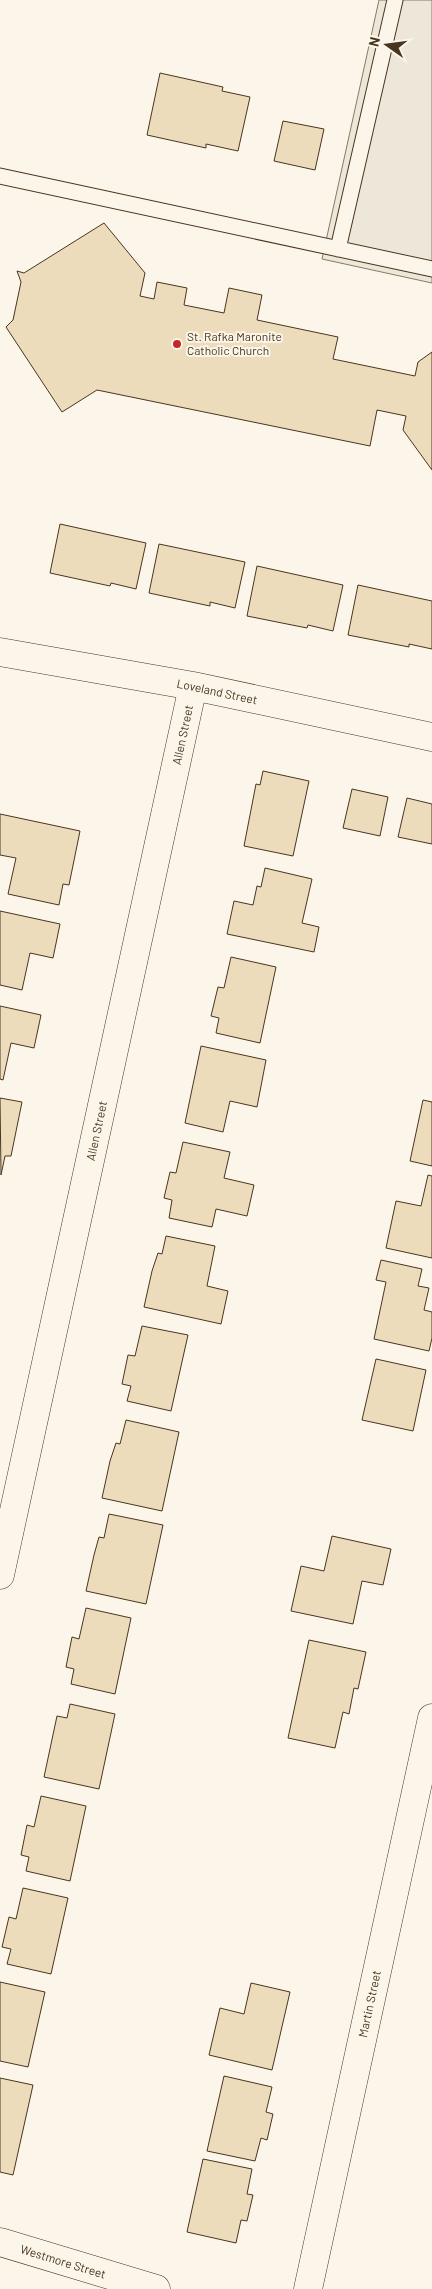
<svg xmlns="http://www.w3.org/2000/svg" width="432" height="2289" font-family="Barlow,sans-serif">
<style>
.parking{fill:#ede7d9;stroke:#887966}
.building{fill:#ecdcbc;stroke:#4a3520}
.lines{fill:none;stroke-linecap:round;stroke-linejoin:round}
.lane-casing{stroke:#4a3520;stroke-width:17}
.street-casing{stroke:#4a3520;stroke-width:29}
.lane{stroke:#fbf6e9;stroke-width:15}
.street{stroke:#fbf6e9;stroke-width:28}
.poi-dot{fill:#c62828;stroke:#fbf6e9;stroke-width:2}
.labels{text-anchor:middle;stroke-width:4;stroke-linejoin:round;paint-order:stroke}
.poi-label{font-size:12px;fill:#4a3520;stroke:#fbf6e9;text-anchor:start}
.street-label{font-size:12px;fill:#4a3520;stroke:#fbf6e9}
</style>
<rect width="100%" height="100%" fill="#fbf6e9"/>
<!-- parking -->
<path class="parking" d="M379,0H432V283L322,259Z"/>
<!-- building -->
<path class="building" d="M160,73L223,87L222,91L250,97L238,151L206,144V148L147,135Z
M283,121L324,129L315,170L274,161Z
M104,223L145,273L140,296L154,299L157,282L187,288L184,305L224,313L229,288L262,295L257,320L338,337L333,359L415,376L418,362L432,352V470L403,430L406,416L377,410L370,446L97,390L62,412L6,327L13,320L21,282L17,271L24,273Z
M60,524L146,543L136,589L111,583L110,586L50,573Z
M159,544L245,562L235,608L210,602V606L149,593Z
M257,566L343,585L333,631L308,625L307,628L247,616Z
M358,585L432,601V649L409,644V647L348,635Z
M263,771L309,781L293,856L244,846L256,784L260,785Z
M352,789L388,797L380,836L343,828Z
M407,798L432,804V844L398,837Z
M0,814L80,831L69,885L63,884L59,905L8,894L16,858L0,855Z
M265,868L312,879L302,923L319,927L314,952L227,934L234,901L253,905L257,886L261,887Z
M0,911L60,924L53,958L30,953L22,990L0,985Z
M231,957L276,967L260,1043L216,1033L219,1018L211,1016L218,987L224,988Z
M0,1006L41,1015L34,1048L11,1043L3,1080L0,1079Z
M201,1046L266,1060L257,1107L230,1101L223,1132L185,1123Z
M0,1098L22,1102L11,1156H5L1,1175Z
M423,1100L432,1102V1166L410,1161Z
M183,1142L230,1152L224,1178L254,1185L247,1216L216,1209L212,1227L169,1218L172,1200L164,1198L170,1172L176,1173Z
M428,1175L432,1176V1258L386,1248L396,1201L421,1206Z
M166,1236L215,1246L207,1286L228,1291L221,1324L144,1307L152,1271L158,1253L162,1254Z
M381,1260L422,1269L418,1286L429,1288L424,1310L432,1312V1338L429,1351L374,1339L386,1282L376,1280Z
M142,1326L188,1335L171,1411L127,1401L131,1386L122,1384L128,1355L135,1356Z
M376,1359L426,1370L413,1431L362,1420Z
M126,1420L179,1432L162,1511L102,1498L110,1461L116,1443L120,1444Z
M109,1514L163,1525L146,1604L86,1591L94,1555L99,1537L104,1538Z
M332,1536L391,1549L383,1585L362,1581L353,1624L291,1611L301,1566L324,1571Z
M86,1608L131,1618L115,1694L71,1684L74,1669L66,1667L72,1637L79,1639Z
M309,1640L366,1652L358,1689L354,1688L349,1714L343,1712L335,1748L288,1738Z
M70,1704L115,1714L99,1789L44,1777L57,1716L67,1718Z
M41,1796L86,1806L70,1881L26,1871L29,1857L21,1855L27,1825L34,1827Z
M23,1888L68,1898L51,1974L7,1964L11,1949L2,1947L9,1917L16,1919Z
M0,1982L45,1992L28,2067L0,2061Z
M251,1983L290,1992L272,2070L209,2055L220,2008L244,2014Z
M224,2076L272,2087L266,2112L273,2114L267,2140L261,2138L255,2161L207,2151Z
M0,2078L33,2085L13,2175L0,2172Z
M203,2159L252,2169L247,2194L253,2195L247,2221L241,2220L236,2243L187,2232Z"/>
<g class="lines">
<defs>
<path id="lane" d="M0,176L432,269
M338,249L395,0"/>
<path id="street" d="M0,652L193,686L432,737
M0,1575L193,686
M0,2242L156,2289
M308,2289L432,1718"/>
</defs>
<!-- lane casing -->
<use href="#lane" class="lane-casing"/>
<!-- street casing -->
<use href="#street" class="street-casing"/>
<!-- lane -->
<use href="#lane" class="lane"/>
<!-- street -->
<use href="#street" class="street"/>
</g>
<!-- markers -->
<circle class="poi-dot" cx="177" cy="344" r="5"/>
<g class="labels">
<!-- poi labels -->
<g class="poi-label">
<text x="187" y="341">St. Rafka Maronite<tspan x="187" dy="14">Catholic Church</tspan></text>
</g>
<!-- street labels -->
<g class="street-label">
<text transform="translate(217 692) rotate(12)" y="4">Loveland Street</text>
<text transform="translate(183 735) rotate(-78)" y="4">Allen Street</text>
<text transform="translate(97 1131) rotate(-78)" y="4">Allen Street</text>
<text transform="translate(370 2004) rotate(-78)" y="4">Martin Street</text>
<text transform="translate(63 2262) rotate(17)" y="4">Westmore Street</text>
</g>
</g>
<!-- north arrow -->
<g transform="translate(387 45) rotate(284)" stroke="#fbf6e9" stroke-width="4" paint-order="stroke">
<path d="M0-4L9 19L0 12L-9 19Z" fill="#4a3520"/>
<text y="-8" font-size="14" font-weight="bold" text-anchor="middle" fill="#4a3520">N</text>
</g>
</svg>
